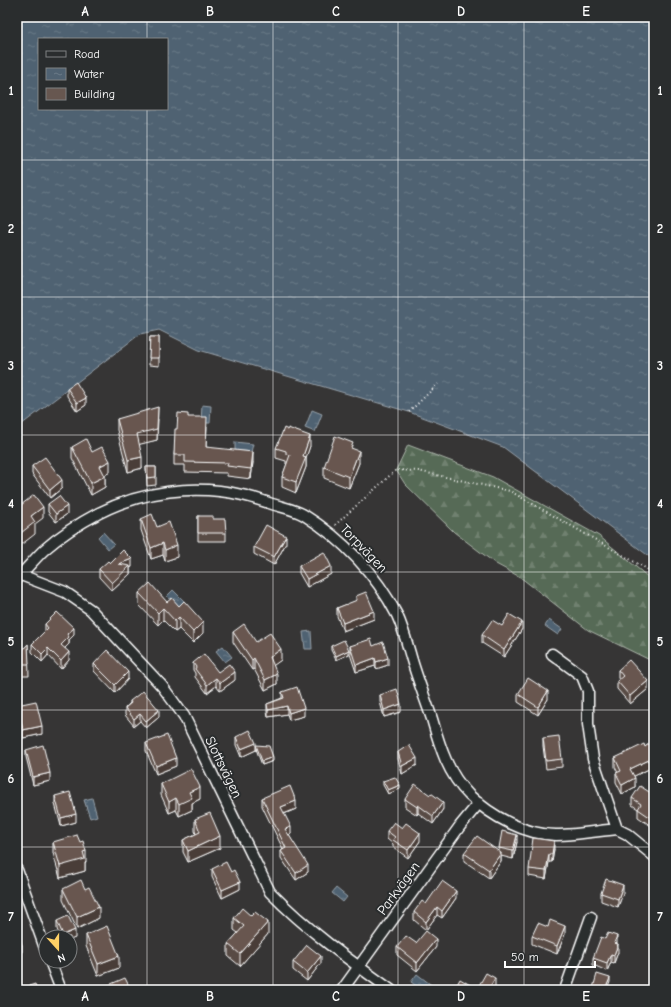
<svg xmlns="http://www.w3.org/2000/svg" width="671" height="1007" font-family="'Comic Neue',sans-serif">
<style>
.forest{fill:url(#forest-firs);stroke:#abb5aa}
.water{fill:url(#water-ripples);stroke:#96a1aa;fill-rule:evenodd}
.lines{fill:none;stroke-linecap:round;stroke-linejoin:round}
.minor-casing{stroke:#fff;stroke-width:13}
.path{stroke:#fff;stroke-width:2;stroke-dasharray:1 3;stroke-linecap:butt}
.minor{stroke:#2a2d2e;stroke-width:10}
.wall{fill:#594b45;stroke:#fff}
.shaded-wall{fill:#483d38;stroke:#fff}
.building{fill:#675750;stroke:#fff}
.grid{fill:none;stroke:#fff;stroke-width:1;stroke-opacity:0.55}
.labels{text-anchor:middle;stroke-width:4;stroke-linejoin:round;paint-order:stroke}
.street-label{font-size:14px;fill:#fff;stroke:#2a2d2e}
.neatline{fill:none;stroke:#fff;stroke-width:1.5}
.grid-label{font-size:13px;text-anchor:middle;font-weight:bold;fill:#fff}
</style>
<defs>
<pattern id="forest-firs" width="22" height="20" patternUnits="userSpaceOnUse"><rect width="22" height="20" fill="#576b56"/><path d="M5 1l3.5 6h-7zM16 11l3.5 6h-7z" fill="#70816f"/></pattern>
<pattern id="water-ripples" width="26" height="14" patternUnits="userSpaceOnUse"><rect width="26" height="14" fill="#506272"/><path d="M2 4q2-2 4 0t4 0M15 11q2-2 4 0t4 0" fill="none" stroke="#6a7a87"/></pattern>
</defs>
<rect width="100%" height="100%" fill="#363535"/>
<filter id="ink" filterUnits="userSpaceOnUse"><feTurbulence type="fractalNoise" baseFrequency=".025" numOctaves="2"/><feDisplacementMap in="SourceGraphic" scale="8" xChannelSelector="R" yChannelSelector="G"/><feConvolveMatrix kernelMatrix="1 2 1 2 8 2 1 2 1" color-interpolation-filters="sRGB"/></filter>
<g filter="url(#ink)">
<!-- forest -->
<path class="forest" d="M408,445L493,477L599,536L654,582V662L588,630L520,577L496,564L454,532L405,484L396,470Z"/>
<!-- water -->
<path class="water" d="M17,17H654V560L503,447L409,412L199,350L159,330L140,334L17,428ZM39,39H167V109H39Z
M202,405L211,406L210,423H201Z
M312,410L322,414L315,432L305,428Z
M235,442L253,444L251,452L235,450Z
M103,532L114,544L108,549L98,537Z
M173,590L187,604L180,610L167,596Z
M549,620L562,629L558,635L545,626Z
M311,631L312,649H305L303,632Z
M223,646L232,657L225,662L216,651Z
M92,798L97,816L90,818L84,800Z
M336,888L347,897L343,902L332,893Z
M417,974L434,987L432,990H422L411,982Z"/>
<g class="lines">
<defs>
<path id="minor" d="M21,575L65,592L91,610L162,686L184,716L270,892C306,929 349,960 391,990
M17,578C27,569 35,558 45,549C61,535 80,523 99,513C142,491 195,484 242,495C251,497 260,500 269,503C280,507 294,509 304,515C343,539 376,574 397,615C403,628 407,643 411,657C417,678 425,698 432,719C440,747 448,774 469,795C491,816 525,835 556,835C576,835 597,831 617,829
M552,654L582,676L588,691V724L593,759L617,829L627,834L654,856
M17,870L46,951
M50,961L61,990
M342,990L460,826L479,803
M565,990L591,917"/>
</defs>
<!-- minor casing -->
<use href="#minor" class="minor-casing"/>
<!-- path -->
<path class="path" d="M409,412L438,384
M335,525L396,470L418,471L510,491L647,569L654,575"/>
<!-- minor -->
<use href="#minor" class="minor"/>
</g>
<!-- wall -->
<path class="wall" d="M150,337H159V366L149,365Z
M67,388L86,405L77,411L67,396Z
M188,417L207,427L206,447L253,462L251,479L227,476V473L185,472V465H174V455L177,429Z
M117,419H158L157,440L139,444L142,468L128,472L117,430Z
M310,446L306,457V467L296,493L282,487V477L287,464H286V461L276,458V448Z
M72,447L92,452L110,472L105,475V487L91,495L72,458Z
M353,449L359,463L349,488L324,478V467Z
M32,466L62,488L50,498L32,474Z
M146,467H156V485L147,486Z
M48,504L67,514L56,522L48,512Z
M198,516L213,519L226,533V541H198Z
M141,519L157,527L177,557L165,561L163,555L151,559L141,530Z
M286,543L274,565L254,554V547Z
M110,563L132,567H130V574L112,591L99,577V569Z
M299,566L331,574L307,587L299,573Z
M139,593L167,602L203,633L193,643L179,629L175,632L163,620L158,625L139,605Z
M356,596L374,619L343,631L337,616V608L356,601Z
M45,624L74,635L69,640V644L65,648L69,660L61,669L48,655L42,662L32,652V644L45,631Z
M502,626L522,629L504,657L482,643V635Z
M17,631L19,654L28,644L29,676H17Z
M233,632L281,660L273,665L277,684L265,690L254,669L252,670L233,642Z
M331,646L349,654L336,660L331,650Z
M350,646H373L388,665L376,669L375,666L356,672L350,654Z
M193,663L218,672L235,680L220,691L216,686L207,693L195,677V673L193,670Z
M94,664L128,679L115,693L94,671Z
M618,670L648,689L630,704L617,689V681L619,680L618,678Z
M282,692L304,716L289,720L287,714L268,717L267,712V704L282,698Z
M518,694L548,699L538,715L518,702Z
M380,695L401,712L384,717L380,702Z
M130,701L159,717L146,728L140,721L134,726L125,715V708L130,703Z
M17,705L42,734L23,738L17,712Z
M236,737L256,750L241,757L236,745Z
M543,738L562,759V767L546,769L543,746Z
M654,740V767H653L634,776L635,787L622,794L616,782V773H618L615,767V758L645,747Z
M146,743L176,766L156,774L146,751Z
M256,745L273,761L262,765L256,749Z
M26,750L50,781L33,785L26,757Z
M398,752L417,765L402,774L398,759Z
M383,781L400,789L388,794L383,785Z
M161,784L200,799L192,803V810L179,816L176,810L169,813L161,795Z
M654,795V828L638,817V809L632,805V798Z
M55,796L76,822L61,826L55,804Z
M262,798L296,809L284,814L291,834L289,835L308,872L296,880L281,858V851L283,849L262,806Z
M405,799L443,809L433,824L418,813L417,815L405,807Z
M195,819L220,848L188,862L183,852V840L196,834L195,831Z
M387,831L420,841L408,858L393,847V844L387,839Z
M53,842L86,862L85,863V871L60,878L53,853Z
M517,842L513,859L501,856V861L489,878L464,861V853L499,851V848Z
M554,849L552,862H549L546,879L529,876V869Z
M212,869L231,872L240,889L222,898L212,877Z
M63,889L99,918L77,929L63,900Z
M601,893H623L618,907L601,901Z
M456,898L442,918L437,915L426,930L414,920V912L426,904Z
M234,918L268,934L240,966L228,956V944L238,933L234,930Z
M57,921L75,938L70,937H60L57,929Z
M565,934L557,954L532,944V936Z
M86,935L119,968L98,976L86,946Z
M416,943L436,947L417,971L397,955V947Z
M618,952L614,963L611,962L607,971L593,965V958Z
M293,962L321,963L307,981L293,970Z"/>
<!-- shaded-wall -->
<path class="shaded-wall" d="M86,398V405L77,411V403Z
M158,407L157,440L137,445V434Z
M310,436V446L306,458V457V467L296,493V482L303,456Z
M359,451V463L349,488V477Z
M253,452V462L251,479V469Z
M142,457V468L128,472V460Z
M110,461V472L100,478V466Z
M105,476V487L91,495V483Z
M62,480V488L50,498V490Z
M67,506V514L56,522V514Z
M43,507V518L35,524V534L17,548V536L31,516Z
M286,536V543L274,565V557Z
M163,543V555L151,559V548Z
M177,545V557L165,561V550Z
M132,559V567H130V574L112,591V583L119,564Z
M331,566V574L307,587V579Z
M163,608V620L158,625V613Z
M374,611V619L343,631V623Z
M179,617V629L175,632V621Z
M203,622V633L193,643V632Z
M522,622V629L504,657V650Z
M74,628V635L69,640V644L61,652V645L67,634Z
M48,648V655L42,662V654Z
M281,649V660L270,668V657Z
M349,650V654L336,660V656Z
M69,652V660L61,669V661Z
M254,658V669L252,670V660Z
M375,658V666L356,672V665Z
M388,658V665L376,669V662Z
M128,672V679L115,693V685Z
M235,672V680L220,691V683Z
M277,674V684L265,690V680Z
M216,678V686L207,693V685Z
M648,681V689L630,704V696Z
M548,691V699L538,715V707Z
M401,704V712L384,717V710Z
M287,706V714L268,717V710Z
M304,708V716L289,720V713Z
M159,710V717L146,728V721Z
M140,714V721L134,726V719Z
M42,726V734L23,738V730Z
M256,743V750L241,757V749Z
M273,757V761L262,765V761Z
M176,758V766L156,774V766Z
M417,758V765L402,774V766Z
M653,758V767L630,778V769Z
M50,773V781L33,785V777Z
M635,778V787L622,794V785Z
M400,785V789L388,794V790Z
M200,787V799L192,803V810L179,816V804L189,792Z
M176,798V810L169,813V802Z
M296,801V809L281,815V807Z
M443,802V809L433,824V816Z
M418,805V813L417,815V807Z
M76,814V822L61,826V818Z
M291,827V834L285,837V829Z
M420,833V841L408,858V850Z
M517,835V842L513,859V851Z
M220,836V848L188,862V851Z
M554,841V849L552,862V854Z
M86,851V862L85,863V871L60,878V866L83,852Z
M501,853V861L489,878V870Z
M549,854V862L546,879V871Z
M308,865V872L296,880V873Z
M240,882V889L222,898V890Z
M623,885V893L618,907V899Z
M456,891V898L442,918V911Z
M99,907V918L77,929V917Z
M437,907V915L426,930V922Z
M268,922V934L240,966V954Z
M565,926V934L557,954V946Z
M75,930V938L70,940V937H63V935Z
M617,936V944L614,943Z
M436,939V947L417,971V963Z
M618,944V952L614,963V955Z
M22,945V952L17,953V946Z
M611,954V962L607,971V963Z
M119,956V968L98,976V964Z
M321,956V963L307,981V973Z
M495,978V990H488Z
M610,978V982L607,990H605Z
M17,984H20V990H17Z"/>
<!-- building -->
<path class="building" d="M150,337H159V358H149Z
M76,382L86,398L77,403L67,388Z
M158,407L157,429L137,434L142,457L128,460L117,419Z
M178,413L188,414V417H207L206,447L253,452L251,469L227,466L228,463L185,462V455H174L175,429H177Z
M284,428L288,430V428L310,436L303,456L306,457L296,482L282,477L290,455L286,454V451L276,448Z
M335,436L353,443L351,448L359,451L349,477L324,467Z
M86,439L92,452L102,447L110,461L100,466L105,476L91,483L72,447Z
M45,457L62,480L50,490L32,466Z
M146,467H156V477L147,478Z
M34,495L43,507L31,516L35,522L17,536V508Z
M59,496L67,506L56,514L48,504Z
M152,514L157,527L169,522L177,545L165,550L163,543L151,548L141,519Z
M198,516H213V519H225L226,533H198Z
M266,525L286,536L274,557L254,547Z
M123,550L132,559L119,564L130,566L112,583L99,569L108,561L110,563Z
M324,552L331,566L307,579L299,566Z
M150,583L167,602L172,598L179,606L184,601L203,622L193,632L179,617L175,621L163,608L158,613L139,593Z
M366,592L374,611L343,623L337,608L357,600L356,596Z
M57,612L74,628L67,634L69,637L61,645L69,652L61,661L48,648L42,654L32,644L48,628L45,624Z
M509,614L522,622L504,650L482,635L492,620L502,626Z
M244,624L256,642L270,633L281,649L270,657L277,674L265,680L254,658L252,660L233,632Z
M17,631H18L19,654L28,644L29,664H17Z
M371,639L373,646L383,642L388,658L376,662L375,658L356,665L350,646Z
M344,640L349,650L336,656L331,646Z
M107,650L128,672L115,685L94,664Z
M204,654L218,672L229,664L235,672L220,683L216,678L207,685L195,669L196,667L193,663Z
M629,660L648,681L630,696L617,681L623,676L618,670Z
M528,678L548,691L538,707L518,694Z
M297,687L304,708L289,713L287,706L268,710L267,704L284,698L282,692Z
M397,689L401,704L384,710L380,695Z
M143,691L159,710L146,721L140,714L134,719L125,708L131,703L130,701Z
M36,701L42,726L23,730L17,705Z
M250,730L256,743L241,749L236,737Z
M167,735L176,758L156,766L146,743Z
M559,736L562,759L546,761L543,738Z
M654,740V758H653L630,769L635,778L622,785L616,773L621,771L615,758L644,744L645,747Z
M43,745L50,773L33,777L26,750Z
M256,745L269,746L273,757L262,761Z
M409,745L417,758L402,766L398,752Z
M191,769L200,787L189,792L192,798L179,804L176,798L169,802L161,784Z
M395,777L400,785L388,790L383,781Z
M415,784L430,795L431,793L443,802L433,816L418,805L417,807L405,799Z
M290,786L296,801L281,807L291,827L285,829L308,865L296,873L281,851L286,848L262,798Z
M640,786L654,795V820L638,809L641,804L632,798Z
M70,792L76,814L61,818L55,796Z
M210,813L220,836L188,851L183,840L200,832L195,819Z
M394,822L402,828L406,823L420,833L408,850L393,840L395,837L387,831Z
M502,831L517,835L513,851L499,848Z
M77,835L80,842L83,841L86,851L83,852L85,859L60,866L53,842Z
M477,836L501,853L489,870L464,853Z
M533,838L554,841L552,854H549L546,871L529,869Z
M226,862L231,872L234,870L240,882L222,890L212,869Z
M606,879L623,885L618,899L601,893Z
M81,880L85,889L89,887L99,907L77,917L63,889Z
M442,881L456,891L442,911L437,907L426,922L414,912L422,901L426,904Z
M242,908L251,916L255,912L268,922L240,954L228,944L244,926L234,918Z
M68,916L75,930L63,935L57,921Z
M550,920L565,926L557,946L532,936L538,923L548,927Z
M107,926L119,956L98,964L86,935Z
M426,931L436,939L417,963L397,947L406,936L416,943Z
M608,933L617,936L614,943L618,944L614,955L611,954L607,963L593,958L601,937L605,939Z
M17,935H19L22,945L17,946Z
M307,945L321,956L307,973L293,962Z
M486,973L495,978L488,990H454L460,979L477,989Z
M17,974L20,984H17Z
M597,974L610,978L605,990H598L593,988Z
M125,978L131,990H106L104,987Z
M35,984L37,990H24L23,988Z"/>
</g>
<!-- grid -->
<path class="grid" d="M147,17V39M273,17V990M398,17V990M524,17V990M147,109V990M17,160H654M17,297H654M17,435H654M17,572H654M17,710H654M17,847H654"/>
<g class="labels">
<!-- street labels -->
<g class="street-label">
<text transform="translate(364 548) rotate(46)" y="5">Torpvägen</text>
<text transform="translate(224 767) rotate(64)" y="5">Slottsvägen</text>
<text transform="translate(398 888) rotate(-54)" y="5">Parkvägen</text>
</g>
</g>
<!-- margin -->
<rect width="671" height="1007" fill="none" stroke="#2a2d2e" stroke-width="44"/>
<!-- legend -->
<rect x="38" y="38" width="130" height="72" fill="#2a2d2e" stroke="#7f8182"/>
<rect x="46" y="51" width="20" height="6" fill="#2a2d2e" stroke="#7f8182"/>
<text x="74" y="58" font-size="12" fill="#ffffff">Road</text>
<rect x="46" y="68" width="20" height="12" fill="url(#water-ripples)" stroke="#7f8182"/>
<text x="74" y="78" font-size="12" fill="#ffffff">Water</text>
<rect x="46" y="88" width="20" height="12" fill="#675750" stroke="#7f8182"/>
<text x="74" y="98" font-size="12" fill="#ffffff">Building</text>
<!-- north arrow -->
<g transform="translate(58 949) rotate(159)"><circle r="19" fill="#2a2d2e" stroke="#7f8182"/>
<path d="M0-3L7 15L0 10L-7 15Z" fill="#ffd166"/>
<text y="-6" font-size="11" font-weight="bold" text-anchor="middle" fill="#ffffff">N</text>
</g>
<!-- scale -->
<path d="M505 961v6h90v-6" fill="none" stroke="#ffffff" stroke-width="2"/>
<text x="511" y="961" font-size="12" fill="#ffffff" stroke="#2a2d2e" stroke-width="3" paint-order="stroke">50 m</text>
<rect x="22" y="22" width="627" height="963" class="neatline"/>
<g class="grid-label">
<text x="85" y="16">A</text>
<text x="210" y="16">B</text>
<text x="336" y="16">C</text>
<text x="461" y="16">D</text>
<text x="586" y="16">E</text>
<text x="11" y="95">1</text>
<text x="660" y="95">1</text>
<text x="11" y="233">2</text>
<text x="660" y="233">2</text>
<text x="11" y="370">3</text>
<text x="660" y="370">3</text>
<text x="11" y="508">4</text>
<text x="660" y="508">4</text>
<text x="11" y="646">5</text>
<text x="660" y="646">5</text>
<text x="11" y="783">6</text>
<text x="660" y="783">6</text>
<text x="11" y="921">7</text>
<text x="660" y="921">7</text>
<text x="85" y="1001">A</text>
<text x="210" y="1001">B</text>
<text x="336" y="1001">C</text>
<text x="461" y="1001">D</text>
<text x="586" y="1001">E</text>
</g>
</svg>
